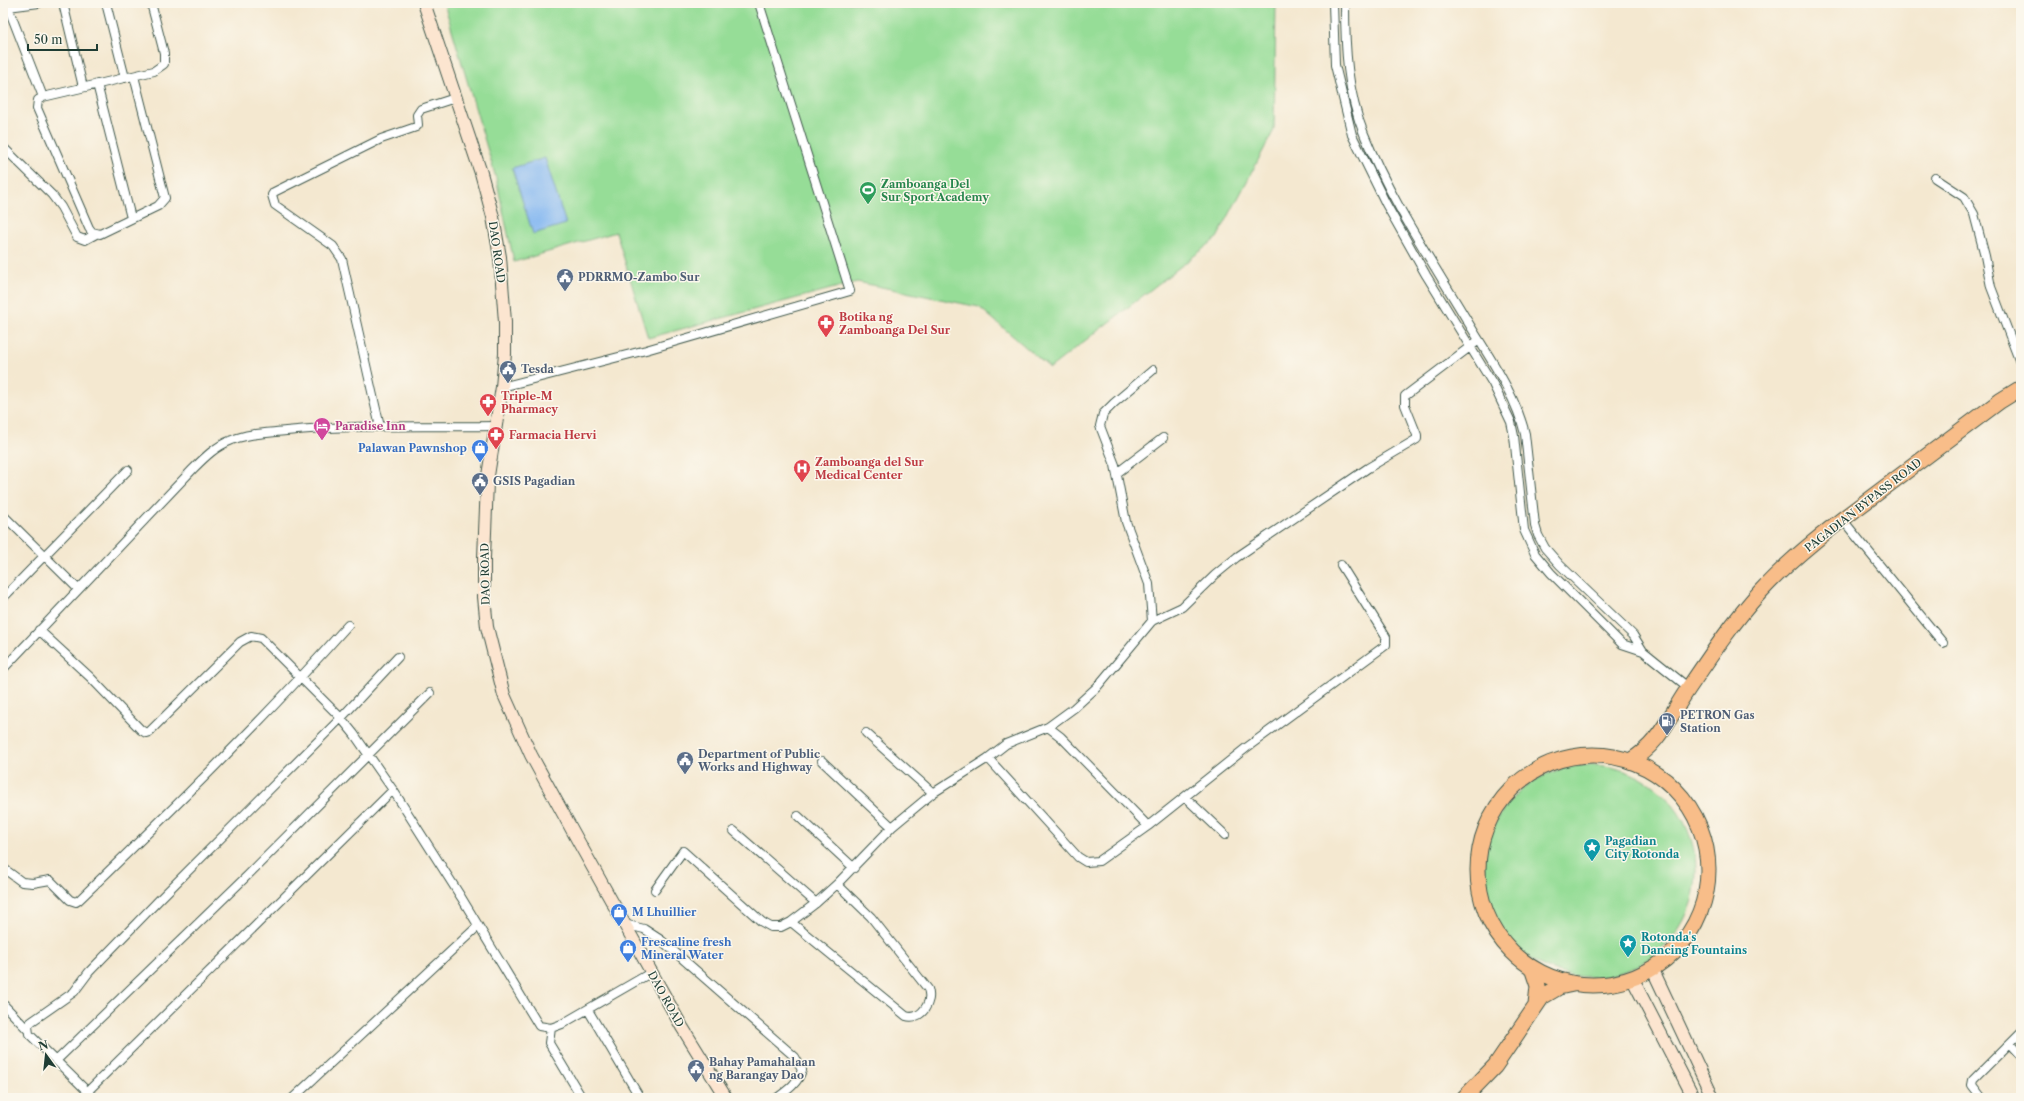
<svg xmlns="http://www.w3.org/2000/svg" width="2024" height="1101" font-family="'Libre Caslon Text',serif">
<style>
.green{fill:#96dd97;stroke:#5a8d66}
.water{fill:#84b7f1;stroke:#527a92}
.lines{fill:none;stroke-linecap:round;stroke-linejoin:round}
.street-casing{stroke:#3f574b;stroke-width:10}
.secondary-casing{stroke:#3f574b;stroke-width:14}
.highway-casing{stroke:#3f574b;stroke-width:17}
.street{stroke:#fff;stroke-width:8}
.secondary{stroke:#fce5d0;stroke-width:12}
.highway{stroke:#f8bd89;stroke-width:15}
.labels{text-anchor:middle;stroke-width:3;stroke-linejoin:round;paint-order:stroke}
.leisure-label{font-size:11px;font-weight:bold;fill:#27864d;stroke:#fbf7ec;text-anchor:start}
.street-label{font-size:11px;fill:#1f3d34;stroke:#fbf7ec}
.service-label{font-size:11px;font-weight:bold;fill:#4e5e75;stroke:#fbf7ec;text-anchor:start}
.health-label{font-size:11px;font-weight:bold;fill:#be3a42;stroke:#fbf7ec;text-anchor:start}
.hotel-label{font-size:11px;font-weight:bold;fill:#b23c85;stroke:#fbf7ec;text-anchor:start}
.shop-label{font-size:11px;font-weight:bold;fill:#366cbe;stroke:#fbf7ec;text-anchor:start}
.culture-label{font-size:11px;font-weight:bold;fill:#0d838f;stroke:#fbf7ec;text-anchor:start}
</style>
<rect width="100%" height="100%" fill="#fbf7ec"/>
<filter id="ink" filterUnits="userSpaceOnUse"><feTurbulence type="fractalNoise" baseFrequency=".025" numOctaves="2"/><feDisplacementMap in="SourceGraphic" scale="8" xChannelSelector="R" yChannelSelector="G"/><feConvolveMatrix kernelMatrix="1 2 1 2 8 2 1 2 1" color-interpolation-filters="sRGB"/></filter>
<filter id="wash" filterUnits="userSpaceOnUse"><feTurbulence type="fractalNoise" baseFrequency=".012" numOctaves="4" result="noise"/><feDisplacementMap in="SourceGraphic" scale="16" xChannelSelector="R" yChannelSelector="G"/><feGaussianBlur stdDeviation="0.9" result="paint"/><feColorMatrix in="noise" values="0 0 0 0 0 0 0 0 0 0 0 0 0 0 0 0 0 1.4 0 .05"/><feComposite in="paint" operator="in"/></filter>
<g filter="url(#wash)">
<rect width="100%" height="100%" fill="#f4e8d0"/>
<!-- green -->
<path class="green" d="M444,3H1276L1274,130L1217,238L1050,368L979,307L857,282L648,338L616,232L514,262L496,178Z
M1484 871a106 106 0 1 1 212 0a106 106 0 1 1-212 0Z"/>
<!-- water -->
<path class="water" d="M545,158L566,224L533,234L512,168Z"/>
</g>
<g filter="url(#ink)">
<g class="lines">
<defs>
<path id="street" d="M6,3L8,7L39,3
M63,3L83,87
M106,3L125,78
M1333,3L1335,65L1352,135L1386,204L1426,275L1493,384L1511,422L1514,436L1524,530L1535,554L1551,573L1622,644L1643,651L1689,688
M1345,3C1345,47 1347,92 1364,134C1391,202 1434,264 1471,327C1491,360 1516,396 1525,434L1535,525L1538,535L1545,548L1560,565L1633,635L1643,651
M8,7L43,97L154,71L164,64V53L151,3
M97,84L131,218
M43,97L38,100L37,108L89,228L92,232L100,234L158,206L165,198L134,76
M3,147L52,195L61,207L77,237L85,240L96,234
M1935,178L1964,197L1974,214L1985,256L1991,287L2021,365
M502,387L646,350L850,291L759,3
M380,427L342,259L333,246L275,205L272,195L274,192L381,139L416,127L418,125L417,115L421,109L455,98
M1117,473L1163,438
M3,515L78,589
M1842,519L1943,643
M3,598L128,470
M1152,621L1149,584L1126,522L1115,465L1100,426L1103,414L1114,403L1153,370
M39,630L90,677L141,730L146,733L149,732L240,642L251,636L261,638L341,718L354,734L393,790L461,897L539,1026L551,1028L562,1024L652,972
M3,669L193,469C205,457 216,446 232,440C249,433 268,433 286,431C356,424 427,427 497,426
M1048,727L1061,737L1148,826
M866,733L933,793
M988,758L1078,857L1086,862L1099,861L1148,826L1246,748L1386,645V637L1341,565
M822,761L892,827
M1186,798L1225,835
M798,816L854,868
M734,831L816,903
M3,868L22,882L33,883L50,880L70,900L76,902L79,900C171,811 263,721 348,625
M655,890L683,851L762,922L771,927H781L791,922L816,903L837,884L892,827L933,793L988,758L1006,744L1048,727L1074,708L1097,687L1152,621L1182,607L1215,575L1237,557L1368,468L1417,439V435L1405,405V396L1479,340
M791,922L906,1016C921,1021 933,1002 928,989L871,917L837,884
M624,924L644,929L661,940L795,1057L802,1070C798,1083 788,1090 777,1098
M3,1004L28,1030
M588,1010L640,1098
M551,1028L549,1043L582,1098
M2010,1043L2021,1055
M57,1060L248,875L430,693
M88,1091L393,790
M94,1098L29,1034L28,1026L31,1022L74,992L89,972L159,900L341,718L398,657
M293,1098L478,926
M1982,1098L1972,1085L1973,1080L2021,1032"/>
<path id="secondary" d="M424,3L481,173L493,217L500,257L505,322V354L502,387L487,482L484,558V597L487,627L504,695L531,755L582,848L682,1027L726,1098
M1652,968L1713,1098
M1632,978L1694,1098"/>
<path id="highway" d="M1478 870a115 115 0 1 1 230 0a115 115 0 1 1-230 0Z
M1630,761C1659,744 1668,719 1686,692C1709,658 1732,623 1760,592C1793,556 1833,526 1872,497C1915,465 1957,433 2000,401L2021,388
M1532,968L1538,986L1536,1005
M1464,1098L1495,1066L1542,997L1559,987L1573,984"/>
</defs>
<!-- street casing -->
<use href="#street" class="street-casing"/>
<!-- secondary casing -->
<use href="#secondary" class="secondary-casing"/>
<!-- highway casing -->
<use href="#highway" class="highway-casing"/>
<!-- street -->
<use href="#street" class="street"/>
<!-- secondary -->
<use href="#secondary" class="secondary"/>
<!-- highway -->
<use href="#highway" class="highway"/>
</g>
</g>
<!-- icons -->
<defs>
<symbol id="stadium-pin" viewBox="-11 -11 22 30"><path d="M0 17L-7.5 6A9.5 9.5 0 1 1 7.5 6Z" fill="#2e9e5b" stroke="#fbf7ec"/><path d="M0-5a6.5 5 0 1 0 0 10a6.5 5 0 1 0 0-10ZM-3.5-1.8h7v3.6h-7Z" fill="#fff"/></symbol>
<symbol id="civic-pin" viewBox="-11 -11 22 30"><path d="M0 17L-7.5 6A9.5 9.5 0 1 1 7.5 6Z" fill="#5c6f8a" stroke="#fbf7ec"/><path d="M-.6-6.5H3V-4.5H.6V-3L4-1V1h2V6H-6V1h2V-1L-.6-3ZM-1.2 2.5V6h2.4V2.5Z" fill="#fff"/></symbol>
<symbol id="pharmacy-pin" viewBox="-11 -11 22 30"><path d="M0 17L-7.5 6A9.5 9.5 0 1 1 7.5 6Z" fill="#e0444e" stroke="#fbf7ec"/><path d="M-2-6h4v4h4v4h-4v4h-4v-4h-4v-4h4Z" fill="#fff"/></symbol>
<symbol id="hotel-pin" viewBox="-11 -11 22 30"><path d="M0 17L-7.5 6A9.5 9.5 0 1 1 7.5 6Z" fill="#d1479c" stroke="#fbf7ec"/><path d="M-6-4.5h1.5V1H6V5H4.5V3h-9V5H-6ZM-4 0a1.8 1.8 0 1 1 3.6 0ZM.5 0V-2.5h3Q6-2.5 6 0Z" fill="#fff"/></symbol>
<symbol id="shop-pin" viewBox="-11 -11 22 30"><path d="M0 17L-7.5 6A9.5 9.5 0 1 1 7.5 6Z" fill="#3f7fe0" stroke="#fbf7ec"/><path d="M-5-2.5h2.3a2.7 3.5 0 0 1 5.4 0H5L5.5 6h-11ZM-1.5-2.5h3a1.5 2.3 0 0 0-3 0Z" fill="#fff"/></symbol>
<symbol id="hospital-pin" viewBox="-11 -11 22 30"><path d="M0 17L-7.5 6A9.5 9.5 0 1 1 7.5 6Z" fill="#e0444e" stroke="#fbf7ec"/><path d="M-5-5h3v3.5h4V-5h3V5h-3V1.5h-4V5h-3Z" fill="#fff"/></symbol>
<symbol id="fuel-pin" viewBox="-11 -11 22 30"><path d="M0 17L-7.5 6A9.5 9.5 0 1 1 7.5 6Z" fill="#5c6f8a" stroke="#fbf7ec"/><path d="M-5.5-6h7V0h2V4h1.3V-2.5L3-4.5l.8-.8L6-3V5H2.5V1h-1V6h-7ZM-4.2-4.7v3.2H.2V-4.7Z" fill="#fff"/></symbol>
<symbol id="sight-pin" viewBox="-11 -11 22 30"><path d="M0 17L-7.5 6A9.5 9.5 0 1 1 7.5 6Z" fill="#0f9aa8" stroke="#fbf7ec"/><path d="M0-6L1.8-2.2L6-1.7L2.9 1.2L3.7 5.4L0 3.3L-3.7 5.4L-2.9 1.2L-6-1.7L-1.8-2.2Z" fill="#fff"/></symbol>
</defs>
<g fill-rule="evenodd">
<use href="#stadium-pin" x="858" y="180" width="20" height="27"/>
<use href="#civic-pin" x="555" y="267" width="20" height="27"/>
<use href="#pharmacy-pin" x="816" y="313" width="20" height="27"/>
<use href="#civic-pin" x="498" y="359" width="20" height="27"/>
<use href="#pharmacy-pin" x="478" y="392" width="20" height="27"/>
<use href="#hotel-pin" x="312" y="416" width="20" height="27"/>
<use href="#pharmacy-pin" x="486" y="425" width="20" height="27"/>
<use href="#shop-pin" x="470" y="438" width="20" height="27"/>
<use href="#hospital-pin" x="792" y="458" width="20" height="27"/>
<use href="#civic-pin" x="470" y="471" width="20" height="27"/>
<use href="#fuel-pin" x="1657" y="711" width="20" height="27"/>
<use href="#civic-pin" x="675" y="750" width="20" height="27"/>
<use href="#sight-pin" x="1582" y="837" width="20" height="27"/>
<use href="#shop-pin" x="609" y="902" width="20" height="27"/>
<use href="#sight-pin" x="1618" y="933" width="20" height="27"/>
<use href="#shop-pin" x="618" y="938" width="20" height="27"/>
<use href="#civic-pin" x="686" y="1058" width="20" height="27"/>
</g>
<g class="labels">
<!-- leisure labels -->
<g class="leisure-label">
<text x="881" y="188">Zamboanga Del<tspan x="881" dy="13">Sur Sport Academy</tspan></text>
</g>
<!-- street labels -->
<g class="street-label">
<text transform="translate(497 252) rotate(82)" y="4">DAO ROAD</text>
<text transform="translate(1863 505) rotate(-38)" y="4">PAGADIAN BYPASS ROAD</text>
<text transform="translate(485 574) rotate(-91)" y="4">DAO ROAD</text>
<text transform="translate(666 999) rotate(61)" y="4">DAO ROAD</text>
</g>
<!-- service labels -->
<g class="service-label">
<text x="578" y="281">PDRRMO-Zambo Sur</text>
<text x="521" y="373">Tesda</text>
<text x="493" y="485">GSIS Pagadian</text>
<text x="1680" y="719">PETRON Gas<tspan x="1680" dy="13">Station</tspan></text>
<text x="698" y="758">Department of Public<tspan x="698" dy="13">Works and Highway</tspan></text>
<text x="709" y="1066">Bahay Pamahalaan<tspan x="709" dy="13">ng Barangay Dao</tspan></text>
</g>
<!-- health labels -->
<g class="health-label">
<text x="839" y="321">Botika ng<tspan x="839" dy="13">Zamboanga Del Sur</tspan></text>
<text x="501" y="400">Triple-M<tspan x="501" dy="13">Pharmacy</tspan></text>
<text x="509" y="439">Farmacia Hervi</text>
<text x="815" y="466">Zamboanga del Sur<tspan x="815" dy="13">Medical Center</tspan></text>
</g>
<!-- hotel labels -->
<g class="hotel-label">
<text x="335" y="430">Paradise Inn</text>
</g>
<!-- shop labels -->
<g class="shop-label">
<text x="467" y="452" text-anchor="end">Palawan Pawnshop</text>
<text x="632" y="916">M Lhuillier</text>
<text x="641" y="946">Frescaline fresh<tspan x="641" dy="13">Mineral Water</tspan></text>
</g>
<!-- culture labels -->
<g class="culture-label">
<text x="1605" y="845">Pagadian<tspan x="1605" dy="13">City Rotonda</tspan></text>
<text x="1641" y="941">Rotonda's<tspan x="1641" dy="13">Dancing Fountains</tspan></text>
</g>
</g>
<!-- margin -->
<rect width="2024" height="1101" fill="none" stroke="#fbf7ec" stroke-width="16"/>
<!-- north arrow -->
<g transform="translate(46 1055) rotate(345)" stroke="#fbf7ec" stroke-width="3" paint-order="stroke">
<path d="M0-3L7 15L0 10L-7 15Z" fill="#1f3d34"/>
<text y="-6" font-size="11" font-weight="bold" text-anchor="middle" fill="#1f3d34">N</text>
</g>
<!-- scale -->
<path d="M28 44v6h69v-6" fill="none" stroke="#1f3d34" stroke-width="2"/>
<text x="34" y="44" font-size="12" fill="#1f3d34" stroke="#fbf7ec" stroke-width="3" paint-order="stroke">50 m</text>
</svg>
